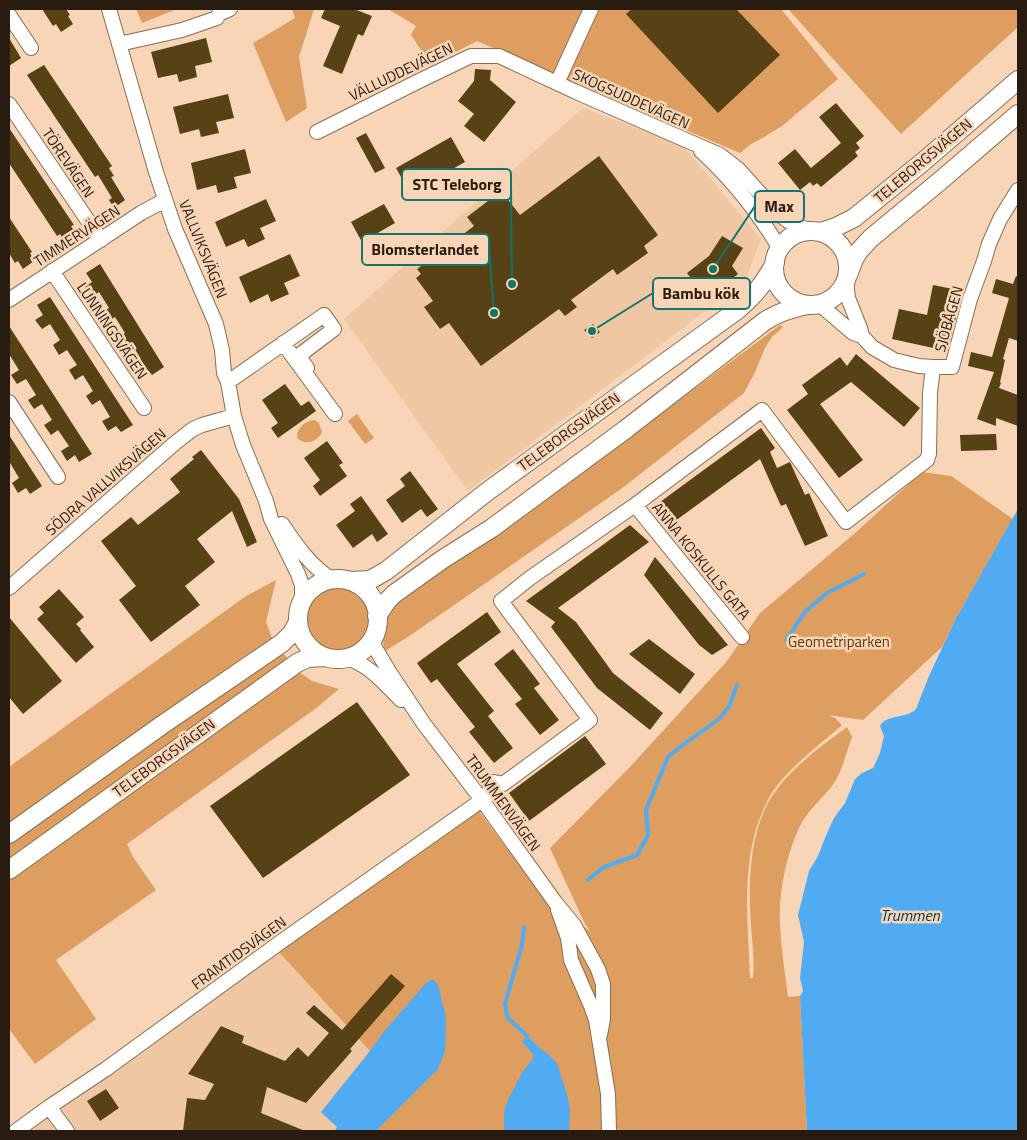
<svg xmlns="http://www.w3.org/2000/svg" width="1027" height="1140" font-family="'Titillium Web',sans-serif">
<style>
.built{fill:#efc8a3}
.green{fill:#dd9e5f}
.water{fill:#50abf2}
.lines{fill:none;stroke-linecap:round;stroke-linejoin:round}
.stream{stroke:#50abf2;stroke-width:4}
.building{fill:#564214}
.minor-casing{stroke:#8b6d50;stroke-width:16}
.major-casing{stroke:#8b6d50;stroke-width:20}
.minor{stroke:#fff;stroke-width:14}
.major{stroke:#fff;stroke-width:18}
.labels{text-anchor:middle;stroke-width:5;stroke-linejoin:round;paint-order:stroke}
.street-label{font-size:15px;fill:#281c10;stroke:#f7d5b6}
.park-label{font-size:15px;fill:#623b0c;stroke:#f7d5b6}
.water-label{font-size:16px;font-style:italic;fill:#003456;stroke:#f7d5b6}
.leader{fill:none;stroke:#0f766e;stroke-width:2}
.callout-dot{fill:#0f766e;stroke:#f7d5b6;stroke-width:2}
.callout{fill:#f7d5b6;stroke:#0f766e;stroke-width:2}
.callout-label{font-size:16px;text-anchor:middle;font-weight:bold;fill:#281c10}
</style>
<rect width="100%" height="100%" fill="#f7d5b6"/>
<!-- built -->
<path class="built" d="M583,108L682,145L761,239L745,281L468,491L344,319Z
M275,948L370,1051L321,1111L337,1127L335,1131H15Z"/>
<!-- green -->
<path class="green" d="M136,9H177L142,23Z
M292,9H314L299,57L307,108L286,122L253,43L295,18Z
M388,9H781L838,79L782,126L764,137L751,144L740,153L477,41L431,65L411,35L416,26Z
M788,9H1018V27L901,134Z
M780,325L783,327L772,337L765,348L755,372L744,393L621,489L408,637L385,651L381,633L387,614L396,603L409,592L504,531Z
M357,414L374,438L365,444L348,421Z
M315,420L319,423L322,432C317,442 306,446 297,438C297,427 305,421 315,420Z
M922,472L951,476L1013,519L955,620L942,647L863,720L828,715L835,718L842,725C818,746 792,765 773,791C769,796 767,802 764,808C740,860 748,922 750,978H753C755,956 751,933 750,910C749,875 751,835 768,803C785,772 820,747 847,727L852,737C846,753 843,769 834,783C823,799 807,810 799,828C786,856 778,894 780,925C781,949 785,973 788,997L800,996L807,1131H335L337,1127L321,1112L370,1051L275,948L478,810L548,903L590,931L585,924L550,848L628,769L727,661L760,613L854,534Z
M276,580L266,622L272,638L296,670L312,681L339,689L315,709L127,844L133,857L156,890L56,960L96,1019L35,1064L9,1029V767L246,596Z
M305 620a33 33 0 1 1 66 0a33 33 0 1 1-66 0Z"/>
<!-- water -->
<path class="water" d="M1018,509V1131H807L800,996L803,991L800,978L804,942L798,915L809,871L818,856L827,833L834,818L845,803L855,779L862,773L873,768L876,762L880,753L884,736L880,726C886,714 907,719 916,709L929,676L955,620Z
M433,979L438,985L446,1017L445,1051L438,1069L376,1131H335L337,1127L321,1112L370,1051L382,1034L426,983Z
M527,1036L541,1049L549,1055L557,1063L568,1098L570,1112L569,1131H504V1111L508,1100L523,1071L533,1059V1054L522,1042Z"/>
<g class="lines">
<!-- stream -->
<path class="stream" d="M786,640L805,612L827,593L864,574
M588,880L604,867L637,855L648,835L646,810L668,757L680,747L719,719L729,707L737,685
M524,927L522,945L505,1003L507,1017L527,1036"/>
</g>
<!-- building -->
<path class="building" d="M42,9H66L70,15L68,16L73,24L61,32L56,24L53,26Z
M325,9H354L372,16L363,36L358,34L342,74L323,66L340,26L321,18Z
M632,9H736L780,55L718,113L626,14Z
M9,38L21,58L9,66Z
M206,38L212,62L195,66L197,77L179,82L177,74L158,78L151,52Z
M44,65L112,166L109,168L114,176L111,177L125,200L114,208L109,200L112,198L98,175L95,177L27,75Z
M475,69L491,70L490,80L516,102L484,142L464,126L474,114L458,101L474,81Z
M228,94L234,118L216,122L219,133L201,137L199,129L180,134L173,107Z
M836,103L864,136L856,143L860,148L855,152L858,156L821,187L817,183L813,186L810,182L800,190L778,163L795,149L811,168L841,143L819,117Z
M9,128L74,225L71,226L76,234L65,242L60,234L57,236L9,163Z
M366,133L385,168L375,173L356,138Z
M451,137L465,162L410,193L396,168Z
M245,149L251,173L234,177L237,188L218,193L216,185L197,190L191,163Z
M599,156L658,235L644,246L648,253L617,275L613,269L571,300L577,307L565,316L559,309L481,366L449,323L440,329L424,307L433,301L416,278L421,274L417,269L474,226L467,217L501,191L520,215Z
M266,199L276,221L260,228L265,239L248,247L244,239L226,247L215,222Z
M384,204L395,223L362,242L351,222Z
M9,217L32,252L30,253L34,261L23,269L18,261L15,263L9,253Z
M722,236L743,248L732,266L738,274L706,299L687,273L709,256Z
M290,254L300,276L284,283L289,294L271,302L268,294L250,303L239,277Z
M100,264L164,367L152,375L147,369L139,374L133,364L141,359L131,343L123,348L117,338L125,333L115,317L107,322L101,313L109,308L99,292L91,297L85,287L92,282L86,273Z
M1016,276L1018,277V341L1009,338L1003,359L1005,360L1000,382L1001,383L999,388L1018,395V426L996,418V426L977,419L994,372L968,366L971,352L992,357L1009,298L992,293L996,279L1013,284Z
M933,285L963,291L947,351L892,339L899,309L927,315Z
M50,297L133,425L121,432L116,426L108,431L102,421L110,417L100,400L92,405L86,396L93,391L83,375L75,380L69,370L77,365L67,350L59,355L53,345L60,340L50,324L42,329L35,320L43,315L37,305Z
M593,324L600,332L592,338L584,330Z
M9,326L92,454L79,462L75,455L67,461L61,451L69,446L58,430L51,435L44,425L52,420L42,404L34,409L28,400L36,395L26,379L17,384L11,375L19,370L9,354Z
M856,354L920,408L904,427L851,382L820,404L863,460L839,478L787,410L808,394L802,385L840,357L847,366Z
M285,384L301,406L309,401L316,411L278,438L271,428L278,423L262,400Z
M761,428L775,448L770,452L777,468L790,462L805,495L809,493L828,536L805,546L786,504L781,506L760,459L671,524L656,505Z
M996,434L997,450L961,451L960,435Z
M9,435L42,486L30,494L26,488L18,493L12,483L19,478L9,461Z
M327,441L343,463L339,465L347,476L320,496L313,486L320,480L304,458Z
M201,450L239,499L257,542L247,547L232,511L197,539L215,562L185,586L200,605L151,642L119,600L136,586L101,541L131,517L138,525L180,492L170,479L194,459L192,457Z
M410,471L438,509L427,517L421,509L402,523L386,500L405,486L400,479Z
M361,496L388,534L377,542L372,534L353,548L336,525L355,511L350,504Z
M630,525L649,542L558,608L576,622L613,673L663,713L650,730L597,688L551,627L555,622L526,601Z
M655,557L728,645L712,655L699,645L644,575Z
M59,589L84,617L76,624L81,629L80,630L94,647L76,663L37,619L44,613L39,607Z
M487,612L501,632L457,664L494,711L488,716L513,748L494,763L469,732L475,727L437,679L431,683L417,663Z
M9,617L62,681L23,714L9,697Z
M649,639L695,674L680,694L629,654Z
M513,649L540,684L534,688L559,720L540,735L515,704L522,699L494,664Z
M357,702L410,775L263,878L210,806Z
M585,736L606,764L529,821L509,793Z
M391,974L405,986L350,1049L352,1051L306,1103L267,1087L261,1113L305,1131H183L187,1098L205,1100L214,1084L188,1074L221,1026L244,1036L242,1043L285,1061L298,1047L308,1057L329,1033L306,1013L314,1005L342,1030Z
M106,1089L119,1108L100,1121L87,1101Z"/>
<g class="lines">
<defs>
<path id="minor" d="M109,9L156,172L175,229L216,324L222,350L224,373L228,382L234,416L243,445L266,501L271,519L298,574L302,585V602
M9,15L31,48
M119,44L182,30L217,18L219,14L230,9
M557,83L591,9
M9,104L101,240
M317,132L421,80L471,56H499L574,91L720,155L738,169L779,214C791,224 800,228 815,231
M701,151C733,180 758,212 780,249
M52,271L144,408
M846,281L848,298L860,328L862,336
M9,300L141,213L165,200
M822,303L826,310L853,333L862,336L872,347L894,360L919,366L933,367H952L970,299L984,261L989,244L1000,219L1018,190
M283,343L335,414
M228,382L324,315L334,329L301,354L300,358L307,368
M9,402L58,477
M635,505L742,637
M282,524C296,545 311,567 333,580
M9,588L175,443L193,429L202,425L234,416
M371,641L390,673L424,724L482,800L555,902L574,925L598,969L603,984V1019L600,1035
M346,658C369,664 385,684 401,700
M558,910L568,938L571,960L591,1006L596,1020L608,1094L609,1131
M49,1107L67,1131
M16,1131L49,1107L106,1069L282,941L482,800L486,797L494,782L503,784L590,720L501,601L530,578L635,505L762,410L846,522L927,460L929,454L930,393L933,367"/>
<path id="major" d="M774 268a37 37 0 1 1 74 0a37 37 0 1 1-74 0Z
M821,232L836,227L854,218L924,161L1018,80
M848,275L854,259L859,251L871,238L940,181L1018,114
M298 619a40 40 0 1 1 80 0a40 40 0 1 1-80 0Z
M350,581L370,580L386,571L488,491L736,311C754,296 764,284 775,263
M377,616L387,601L394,594L443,559L492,528L626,429L765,321C779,312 792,308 808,305
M9,834L162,725L282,643L292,633L298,622
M9,870L297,663L308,658L324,657"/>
</defs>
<!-- minor casing -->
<use href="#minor" class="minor-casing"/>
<!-- major casing -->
<use href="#major" class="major-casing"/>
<!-- minor -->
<use href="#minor" class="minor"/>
<!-- major -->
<use href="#major" class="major"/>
</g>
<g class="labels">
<!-- street labels -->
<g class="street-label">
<text transform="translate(401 72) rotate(-26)" y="5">VÄLLUDDEVÄGEN</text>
<text transform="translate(631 99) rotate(24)" y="5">SKOGSUDDEVÄGEN</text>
<text transform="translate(923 161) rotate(-40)" y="5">TELEBORGSVÄGEN</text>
<text transform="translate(68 163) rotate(56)" y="5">TÖREVÄGEN</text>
<text transform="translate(77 236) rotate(-33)" y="5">TIMMERVÄGEN</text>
<text transform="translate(203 249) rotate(68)" y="5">VALLVIKSVÄGEN</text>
<text transform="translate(949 319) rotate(-74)" y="5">SJÖBÅGEN</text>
<text transform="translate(112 331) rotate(56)" y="5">LUNNINGSVÄGEN</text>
<text transform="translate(569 432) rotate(-36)" y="5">TELEBORGSVÄGEN</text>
<text transform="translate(106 482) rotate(-41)" y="5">SÖDRA VALLVIKSVÄGEN</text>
<text transform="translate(701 561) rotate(51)" y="5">ANNA KOSKULLS GATA</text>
<text transform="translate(164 758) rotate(-36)" y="5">TELEBORGSVÄGEN</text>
<text transform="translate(503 803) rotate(54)" y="5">TRUMMENVÄGEN</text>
<text transform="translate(239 953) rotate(-36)" y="5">FRAMTIDSVÄGEN</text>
</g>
<!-- park labels -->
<g class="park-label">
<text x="839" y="647">Geometriparken</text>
</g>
<!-- water labels -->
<g class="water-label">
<text x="910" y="921">Trummen</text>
</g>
</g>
<!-- callouts -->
<path class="leader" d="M512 284L511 185M713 269L755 206M494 313L489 249M592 331L653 293"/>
<g class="callout-dot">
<circle cx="512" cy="284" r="5"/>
<circle cx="713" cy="269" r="5"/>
<circle cx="494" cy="313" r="5"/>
<circle cx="592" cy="331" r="5"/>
</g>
<g class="callout">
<rect x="402" y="169" width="109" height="31" rx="5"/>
<rect x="755" y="191" width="49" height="31" rx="5"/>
<rect x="362" y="234" width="127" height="31" rx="5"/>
<rect x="653" y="278" width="97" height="31" rx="5"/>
</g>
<g class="callout-label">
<text x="457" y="190">STC Teleborg</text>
<text x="779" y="212">Max</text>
<text x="425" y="255">Blomsterlandet</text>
<text x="701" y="299">Bambu kök</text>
</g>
<!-- border -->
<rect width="1027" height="1140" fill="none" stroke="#281c10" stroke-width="20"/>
</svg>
